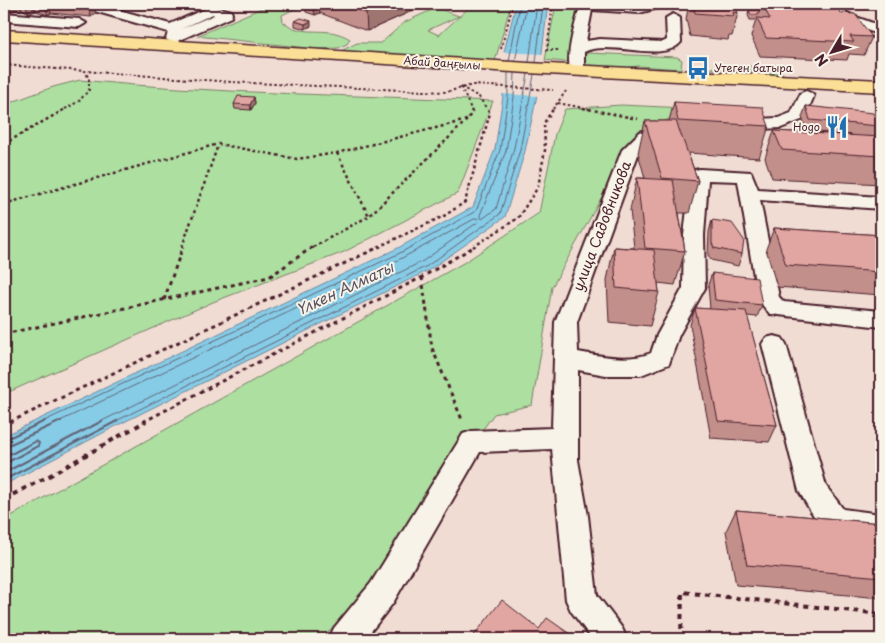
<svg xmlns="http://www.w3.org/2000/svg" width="885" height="643" font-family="'Playpen Sans',sans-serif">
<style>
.green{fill:#acdfa0;stroke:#7b7f66}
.water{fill:#86cce7;stroke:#6e879c}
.pier{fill:#f0dcd3}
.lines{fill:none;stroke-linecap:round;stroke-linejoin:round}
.shore-far1{stroke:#626476;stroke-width:1}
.shore{stroke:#626476;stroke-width:2}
.minor-casing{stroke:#4a1f2b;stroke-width:4}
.major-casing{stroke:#4a1f2b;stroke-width:3}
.path-far3{stroke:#4a1f2b;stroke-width:2;stroke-dasharray:2.5 2.5;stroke-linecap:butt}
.path-far2{stroke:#4a1f2b;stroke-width:2.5;stroke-dasharray:3 3;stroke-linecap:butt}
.path-far1{stroke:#4a1f2b;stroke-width:3;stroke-dasharray:4 4;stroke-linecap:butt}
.path{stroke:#4a1f2b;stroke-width:4;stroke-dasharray:5 5;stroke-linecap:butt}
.minor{fill:#f7f3e8;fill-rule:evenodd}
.major{fill:#fbdf96;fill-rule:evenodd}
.wall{fill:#c28f8b;stroke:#4a1f2b}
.shaded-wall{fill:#9e7471;stroke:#4a1f2b}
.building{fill:#e1a6a2;stroke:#4a1f2b}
.labels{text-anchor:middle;stroke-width:4;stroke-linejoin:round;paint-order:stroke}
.far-street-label{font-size:11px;fill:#4a1f2b;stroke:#f7f3e8}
.far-poi-label{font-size:11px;fill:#4a1f2b;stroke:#f7f3e8;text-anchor:start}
.street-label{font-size:14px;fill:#4a1f2b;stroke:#f7f3e8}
.water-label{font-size:15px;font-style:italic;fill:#5c5363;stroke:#f7f3e8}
</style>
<rect width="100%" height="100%" fill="#f0dcd3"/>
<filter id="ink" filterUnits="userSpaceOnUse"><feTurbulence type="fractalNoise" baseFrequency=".02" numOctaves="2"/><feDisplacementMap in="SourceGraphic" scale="10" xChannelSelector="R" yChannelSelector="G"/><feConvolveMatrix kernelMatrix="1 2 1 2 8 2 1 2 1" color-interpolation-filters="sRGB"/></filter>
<g filter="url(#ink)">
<!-- green -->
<path class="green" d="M271,4H305L282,15L283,22C287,24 292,28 297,29C315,34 330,27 350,39L347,44L338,48L318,49L197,36Z
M473,4H511L495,61L337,53L357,43H381L405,22L436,8L459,16L428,30L439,35Z
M556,4H580L577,6L570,61L565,62L545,60Z
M588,53L677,57L682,60L681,69L638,66L625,68L584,66L585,55Z
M717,65C738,67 770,63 788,77L764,76L750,70L710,69Z
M80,80C217,94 356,95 493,101L458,193L344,252L213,302L4,394V105L53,87Z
M621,105L751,111L671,118L636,135L552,287L532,405L494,414L365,591L322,639H4V520L465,262L539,213L555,134L565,109Z"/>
<!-- water -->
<path class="water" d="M516,4H548L536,100L525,151L505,217L429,270L120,424L4,485V436L398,248L473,207L495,149L503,96L504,52Z"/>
<!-- pier -->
<path class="pier" d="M501,52L544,54L539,96L501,94Z"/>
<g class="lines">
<!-- shore-far1 -->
<path class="shore-far1" d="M509,61L520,4
M515,61L527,4
M529,62L537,4
M536,62L543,4
M515,73L514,97L506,151L480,215L482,219L496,209L514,148L528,74
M42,422L400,253L476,211L500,150L508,97V73
M58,422L402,258L476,218L479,219L478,222L423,261L100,422
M114,422L427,266L500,214L520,150L534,75"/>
<!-- shore -->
<path class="shore" d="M4,440L45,421
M4,447L61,421
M4,454L13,453L36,441L39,443L38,446L4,464
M4,473L102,421
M4,480L117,421"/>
<defs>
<path id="minor" d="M78,4H97L170,24L212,6L231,11L232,14L231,17L173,43L166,39L168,32L80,7ZM213,14L214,15L181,29Z
M581,4H664L662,7L639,13L592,10L586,41L600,39L663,42L667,40L666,18L673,14L680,18L681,42C664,64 610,39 584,52V70L582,73H572C563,60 577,18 581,4Z
M815,4H830L856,17L881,26V35L846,23L817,7Z
M4,13L79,19L86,23L79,27L4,21Z
M806,91L811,93L814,96L804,119L781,128L738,130L732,128L730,125L732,122L738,120L778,118L791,113L801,93Z
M667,124L673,125L675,129L673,133L652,140L639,152L577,322L578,352C602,356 628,362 651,353L657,335L683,288L684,235L691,174L694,170L700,169L751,172L758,189L881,197V209L760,200L779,297L784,302L881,311V327L770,314L758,300L738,181L708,180L704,235L705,288L679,335L669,364L641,375H606L578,370V460L588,516L597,595L622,628L627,639H592L571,611L566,600L552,449L480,452L393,603L365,639H329L334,628L371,583L463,434L472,431L552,428L555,322L622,150L640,132Z
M774,336L782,338L786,344L826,486L843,509L881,514V540C867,538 838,538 826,530C818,525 804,500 799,491L762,344L766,338Z"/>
<path id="major" d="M4,30L528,63L881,80V92L528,73L4,40Z"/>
</defs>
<!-- minor casing -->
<use href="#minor" class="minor-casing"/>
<!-- major casing -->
<use href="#major" class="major-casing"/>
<!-- path-far3 -->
<path class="path-far3" d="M553,4L547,50H560
M501,49L513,4
M4,65L231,82L446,92L473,85L553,90
M461,87L471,109
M461,87L479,97L487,109
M558,103L589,109
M65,109L79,101L89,90V78L85,72
M553,109L566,91"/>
<!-- path-far2 -->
<path class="path-far2" d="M583,108L638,119
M4,144L67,108
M337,153L369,216
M4,204L218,144L297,159L337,153L467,120
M182,247L218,145
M313,247L369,216L467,120L472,112L470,108
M378,247L444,216L465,202L490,113L487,108
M473,247L518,218L538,187L545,150L544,123L554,108"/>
<!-- path-far1 -->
<path class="path-far1" d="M422,277L432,348L463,422
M164,300L183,246
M4,334L269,277L314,246
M10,422L381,246
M143,422L422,277L475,246"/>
<!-- path -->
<path class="path" d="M4,425L13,421
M4,499L49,476L146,421
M681,639L682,592L881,614"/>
<!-- minor -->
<use href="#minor" class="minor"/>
<!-- major -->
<use href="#major" class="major"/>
</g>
<!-- wall -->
<path class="wall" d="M5,4H93L96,13L91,17L51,13L48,15L36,11L29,13L22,9L11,11L7,8Z
M311,4H428L367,31L320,13L315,15L306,12L305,7L311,5Z
M689,4H731V7L738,13L732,36H729L728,40L690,36L686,19Z
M762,4L841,13L872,37L864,55L849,54L847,60L760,56L751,36L756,20H750L748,15L749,10H760Z
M870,4H881V6Z
M295,21L311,26L305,29L295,26Z
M254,97L255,103L251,110L235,109L234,104Z
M674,102L769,126L759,158L688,153L698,181L689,213H679L685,251L675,285L658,283L659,292L650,326L609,322L607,280L614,247L634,248L630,210L637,178H645L638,153L645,121H669Z
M806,106L875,118L878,111H881V135L878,129L874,137H881V184L772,178L765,158L774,131L852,135L806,131L802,117Z
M712,220L742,254L738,266L711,260L708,255L709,232Z
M774,228L881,235V295L777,287L766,249Z
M712,273L762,305L757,317L747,316L777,425L769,442L711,438L690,325L695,308L710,309L708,285Z
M736,510L881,523V598L736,585L726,531Z"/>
<!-- shaded-wall -->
<path class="shaded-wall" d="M8,4H20L22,9L11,11Z
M25,4H33L36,11L29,13Z
M44,4H48L51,13L48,15Z
M87,4H93L96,13L91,17Z
M387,4H428L367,31L366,13Z
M319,8L320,13L315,15L314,10Z
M311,21V26L305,29V24Z
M254,97L255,103L251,110L250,105Z"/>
<!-- building -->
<path class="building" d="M341,4H387L366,13Z
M693,4H730L731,7H736L738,13L733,12L734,16L695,13Z
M762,4L836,7L841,13L855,14L872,37L850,36L854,42L766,38L757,18L770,19Z
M311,5L319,8L314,10L305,7Z
M749,10H760L758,15H751Z
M301,18L311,21L305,24L295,21Z
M238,96L254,97L250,105L234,104Z
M674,102L762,107L769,126L678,121Z
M806,106L873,113L879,126L810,120Z
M645,121H676L698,181L662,178Z
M774,131L881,137V156L782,150Z
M637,178L673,180L685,251L645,248Z
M712,220L732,223L744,240L742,254L714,248L712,243Z
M774,228L881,235V272L786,265Z
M614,247L654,250L659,292L616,288Z
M712,273L757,278L762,305L715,300Z
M695,308L746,311L777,425L718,421Z
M736,510L881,523V577L747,565Z
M502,600L539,629L547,618L577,639H471Z"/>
</g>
<!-- icons -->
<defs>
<symbol id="bus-bare" viewBox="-9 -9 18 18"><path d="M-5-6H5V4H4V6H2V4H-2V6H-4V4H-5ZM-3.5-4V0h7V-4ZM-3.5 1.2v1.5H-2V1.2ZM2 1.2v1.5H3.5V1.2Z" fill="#1f6fb2" stroke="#f7f3e8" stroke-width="2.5" paint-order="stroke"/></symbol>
<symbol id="restaurant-bare" viewBox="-9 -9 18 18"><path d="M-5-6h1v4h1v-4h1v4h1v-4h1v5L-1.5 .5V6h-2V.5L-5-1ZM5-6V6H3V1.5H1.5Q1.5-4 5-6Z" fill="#1f6fb2" stroke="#f7f3e8" stroke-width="2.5" paint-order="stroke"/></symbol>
</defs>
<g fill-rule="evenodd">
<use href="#bus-bare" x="682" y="52" width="32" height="32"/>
<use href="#restaurant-bare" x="821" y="111" width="32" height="32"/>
</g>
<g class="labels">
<!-- far-street labels -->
<g class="far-street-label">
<text transform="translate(442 63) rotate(4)" y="4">Абай даңғылы</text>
</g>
<!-- far-poi labels -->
<g class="far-poi-label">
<text x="714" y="72">Утеген батыра</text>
<text x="820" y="131" text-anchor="end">Hogo</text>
</g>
<!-- street labels -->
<g class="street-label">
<text transform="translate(602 226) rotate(-69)" y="5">улица Садовникова</text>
</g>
<!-- water labels -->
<g class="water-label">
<text transform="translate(345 289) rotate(-25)" y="5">Үлкен Алматы</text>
</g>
</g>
<!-- margin -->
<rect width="885" height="643" fill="none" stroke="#f7f3e8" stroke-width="20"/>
<rect x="10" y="10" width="865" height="623" fill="none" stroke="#4a1f2b" stroke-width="2" filter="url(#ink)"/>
<!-- north arrow -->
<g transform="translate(832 52) rotate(232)" stroke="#f7f3e8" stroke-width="4" paint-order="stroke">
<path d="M0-4L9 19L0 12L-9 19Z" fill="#4a1f2b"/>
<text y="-8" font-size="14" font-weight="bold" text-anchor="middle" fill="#4a1f2b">N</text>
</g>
</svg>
